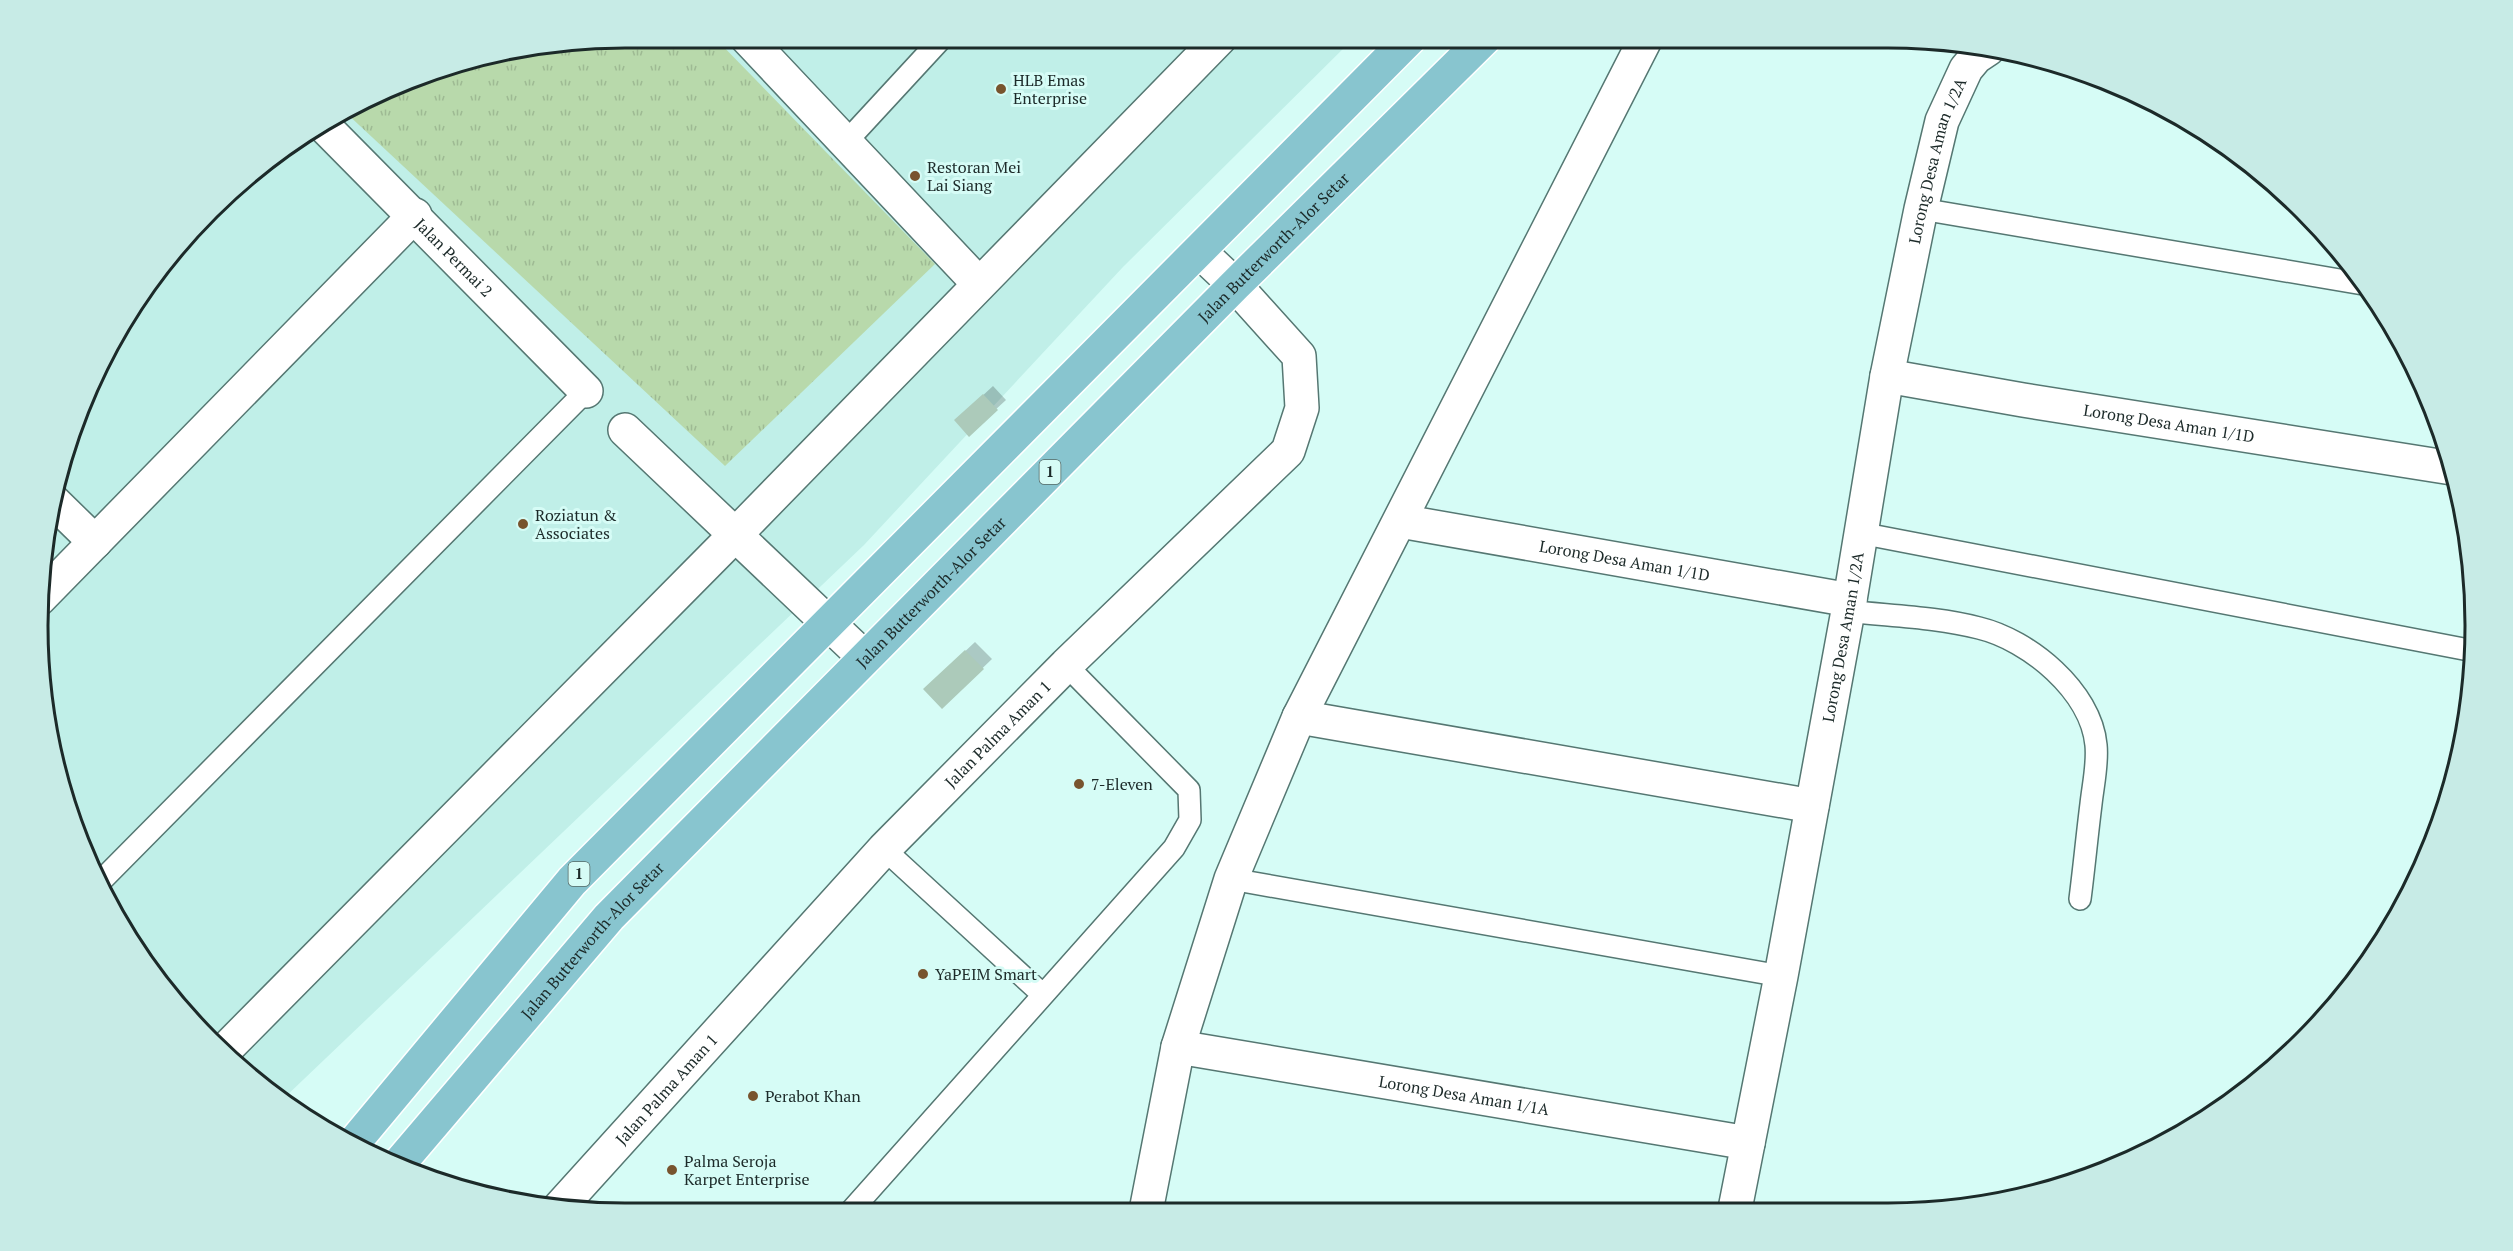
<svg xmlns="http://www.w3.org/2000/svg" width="2513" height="1251" font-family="'PT Serif',serif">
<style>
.built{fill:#c0efe8}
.grass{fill:url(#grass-tufts)}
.shadow{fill:#0003}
.building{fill:#accaba}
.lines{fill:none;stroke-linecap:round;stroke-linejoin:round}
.service-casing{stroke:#557772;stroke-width:24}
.minor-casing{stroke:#557772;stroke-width:36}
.primary-casing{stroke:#fff;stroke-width:36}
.service{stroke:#fff;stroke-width:21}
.minor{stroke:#fff;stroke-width:33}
.primary{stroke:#88c5cf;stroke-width:33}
.poi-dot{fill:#78542e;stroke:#d6fcf6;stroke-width:2}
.labels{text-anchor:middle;stroke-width:6;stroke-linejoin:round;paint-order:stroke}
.shield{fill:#d6fcf6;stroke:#546966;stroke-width:1.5}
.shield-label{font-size:15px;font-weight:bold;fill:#1c2a29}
.poi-label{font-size:16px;fill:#1c2a29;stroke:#d6fcf6;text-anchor:start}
.street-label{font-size:16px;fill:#1c2a29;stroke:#d6fcf6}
.rim{fill:none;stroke:#1c2a29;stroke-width:3}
</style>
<defs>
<pattern id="grass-tufts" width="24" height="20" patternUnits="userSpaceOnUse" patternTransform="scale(1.5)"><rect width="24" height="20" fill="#b8d9ab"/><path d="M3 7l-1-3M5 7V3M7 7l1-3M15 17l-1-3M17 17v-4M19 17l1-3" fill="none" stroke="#9eba93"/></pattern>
</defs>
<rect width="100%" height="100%" fill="#d6fcf6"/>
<!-- built -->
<path class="built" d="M626,38H1354L1123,267L864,545L282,1100L210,1042L159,983L98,886L69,814L42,702L39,587L49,510L82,401L116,331L184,238L267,159L332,116L436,69L511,49Z"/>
<!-- grass -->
<path class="grass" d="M625,38H715L935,264L725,466L344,111L436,69L511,49Z"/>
<!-- shadow -->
<path class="shadow" d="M993,386L1006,400L969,434L966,411Z
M975,642L992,659L942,707L925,689Z"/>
<!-- building -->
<path class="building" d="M983,394L998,410L969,437L954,420Z
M965,650L984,669L942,709L923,689Z"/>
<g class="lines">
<defs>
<path id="service" d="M846,142L942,38
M1921,209L2363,284
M1860,533L2474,651
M1847,611C1890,616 1937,617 1979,628C2029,640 2091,691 2096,745C2098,764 2093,785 2091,804C2087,836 2084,868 2080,899
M884,849L1042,994
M1231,879L1781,976
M98,884L586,391
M850,1212L1174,848L1190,820L1189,790L1066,665"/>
<g id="minor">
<path d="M747,38L979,284"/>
<path id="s1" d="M321,123L586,391"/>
<path id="s2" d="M1887,376L2023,400L2452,468"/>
<path d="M625,430L865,658"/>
<path d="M52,500L95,542"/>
<path id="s3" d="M1400,521L1850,600"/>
<path d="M39,599L415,215"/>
<path d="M1299,717L1812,806"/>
<path id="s4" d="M1178,1047L1748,1143"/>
<path d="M223,1052L736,534L1220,38"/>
<path id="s5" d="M559,1208L884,849L1066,665L1288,451L1302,408L1299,356L1235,285L1199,251"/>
<path id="s6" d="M1735,1209L1781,976L1850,600L1887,376L1921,209L1942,121L1966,69L1976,57L1988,49"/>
<path d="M1146,1211L1178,1047L1231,879L1299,717L1646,38"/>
</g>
<g id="primary">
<path d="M352,1145L572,881L1410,38"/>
<path id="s7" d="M398,1165L609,917L1235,285L1485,38"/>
</g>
</defs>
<!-- service casing -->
<use href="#service" class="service-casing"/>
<!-- minor casing -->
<use href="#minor" class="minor-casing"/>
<!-- primary casing -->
<use href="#primary" class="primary-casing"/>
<!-- service -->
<use href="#service" class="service"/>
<!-- minor -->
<use href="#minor" class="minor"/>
<!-- primary -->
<use href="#primary" class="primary"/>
</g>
<!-- markers -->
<g class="poi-dot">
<circle cx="1001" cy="89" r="6"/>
<circle cx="915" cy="176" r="6"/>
<circle cx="523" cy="524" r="6"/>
<circle cx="1079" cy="784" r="6"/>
<circle cx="923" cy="974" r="6"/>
<circle cx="753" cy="1096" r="6"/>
<circle cx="672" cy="1170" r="6"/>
</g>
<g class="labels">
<!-- shield labels -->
<g class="shield">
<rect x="1039.5" y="460" width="21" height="24" rx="4.5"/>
<rect x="568.5" y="862" width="21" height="24" rx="4.5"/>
</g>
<g class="shield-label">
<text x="1050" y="477">1</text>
<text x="579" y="879">1</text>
</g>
<!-- poi labels -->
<g class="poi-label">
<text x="1013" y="86">HLB Emas<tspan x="1013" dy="18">Enterprise</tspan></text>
<text x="927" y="173">Restoran Mei<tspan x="927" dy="18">Lai Siang</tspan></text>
<text x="535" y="521">Roziatun &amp;<tspan x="535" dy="18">Associates</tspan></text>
<text x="1091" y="790">7-Eleven</text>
<text x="935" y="980">YaPEIM Smart</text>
<text x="765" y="1102">Perabot Khan</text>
<text x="684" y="1167">Palma Seroja<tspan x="684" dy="18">Karpet Enterprise</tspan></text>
</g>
<!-- street labels -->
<g class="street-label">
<text dy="6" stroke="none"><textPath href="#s6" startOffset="1068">Lorong Desa Aman 1/2A</textPath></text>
<text dy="6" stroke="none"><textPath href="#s7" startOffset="1269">Jalan Butterworth-Alor Setar</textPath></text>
<text dy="6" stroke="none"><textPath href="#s1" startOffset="189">Jalan Permai 2</textPath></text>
<text dy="6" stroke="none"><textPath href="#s2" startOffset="286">Lorong Desa Aman 1/1D</textPath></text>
<text dy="6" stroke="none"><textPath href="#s3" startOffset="228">Lorong Desa Aman 1/1D</textPath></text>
<text dy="6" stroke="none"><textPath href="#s7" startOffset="783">Jalan Butterworth-Alor Setar</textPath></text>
<text dy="6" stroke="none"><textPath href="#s6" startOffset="582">Lorong Desa Aman 1/2A</textPath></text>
<text dy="6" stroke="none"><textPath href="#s5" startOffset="646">Jalan Palma Aman 1</textPath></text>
<text dy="6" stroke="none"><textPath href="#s7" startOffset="297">Jalan Butterworth-Alor Setar</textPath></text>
<text dy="6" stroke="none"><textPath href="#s5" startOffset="160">Jalan Palma Aman 1</textPath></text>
<text dy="6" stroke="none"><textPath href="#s4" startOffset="290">Lorong Desa Aman 1/1A</textPath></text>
</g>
</g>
<!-- crop -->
<path d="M0 0H2513V1251H0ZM625 48H1888A577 577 0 0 1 2465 625V626A577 577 0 0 1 1888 1203H625A577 577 0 0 1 48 626V625A577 577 0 0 1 625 48Z" fill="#c7ebe6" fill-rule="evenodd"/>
<path class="rim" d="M625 48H1888A577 577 0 0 1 2465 625V626A577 577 0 0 1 1888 1203H625A577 577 0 0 1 48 626V625A577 577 0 0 1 625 48Z"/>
</svg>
